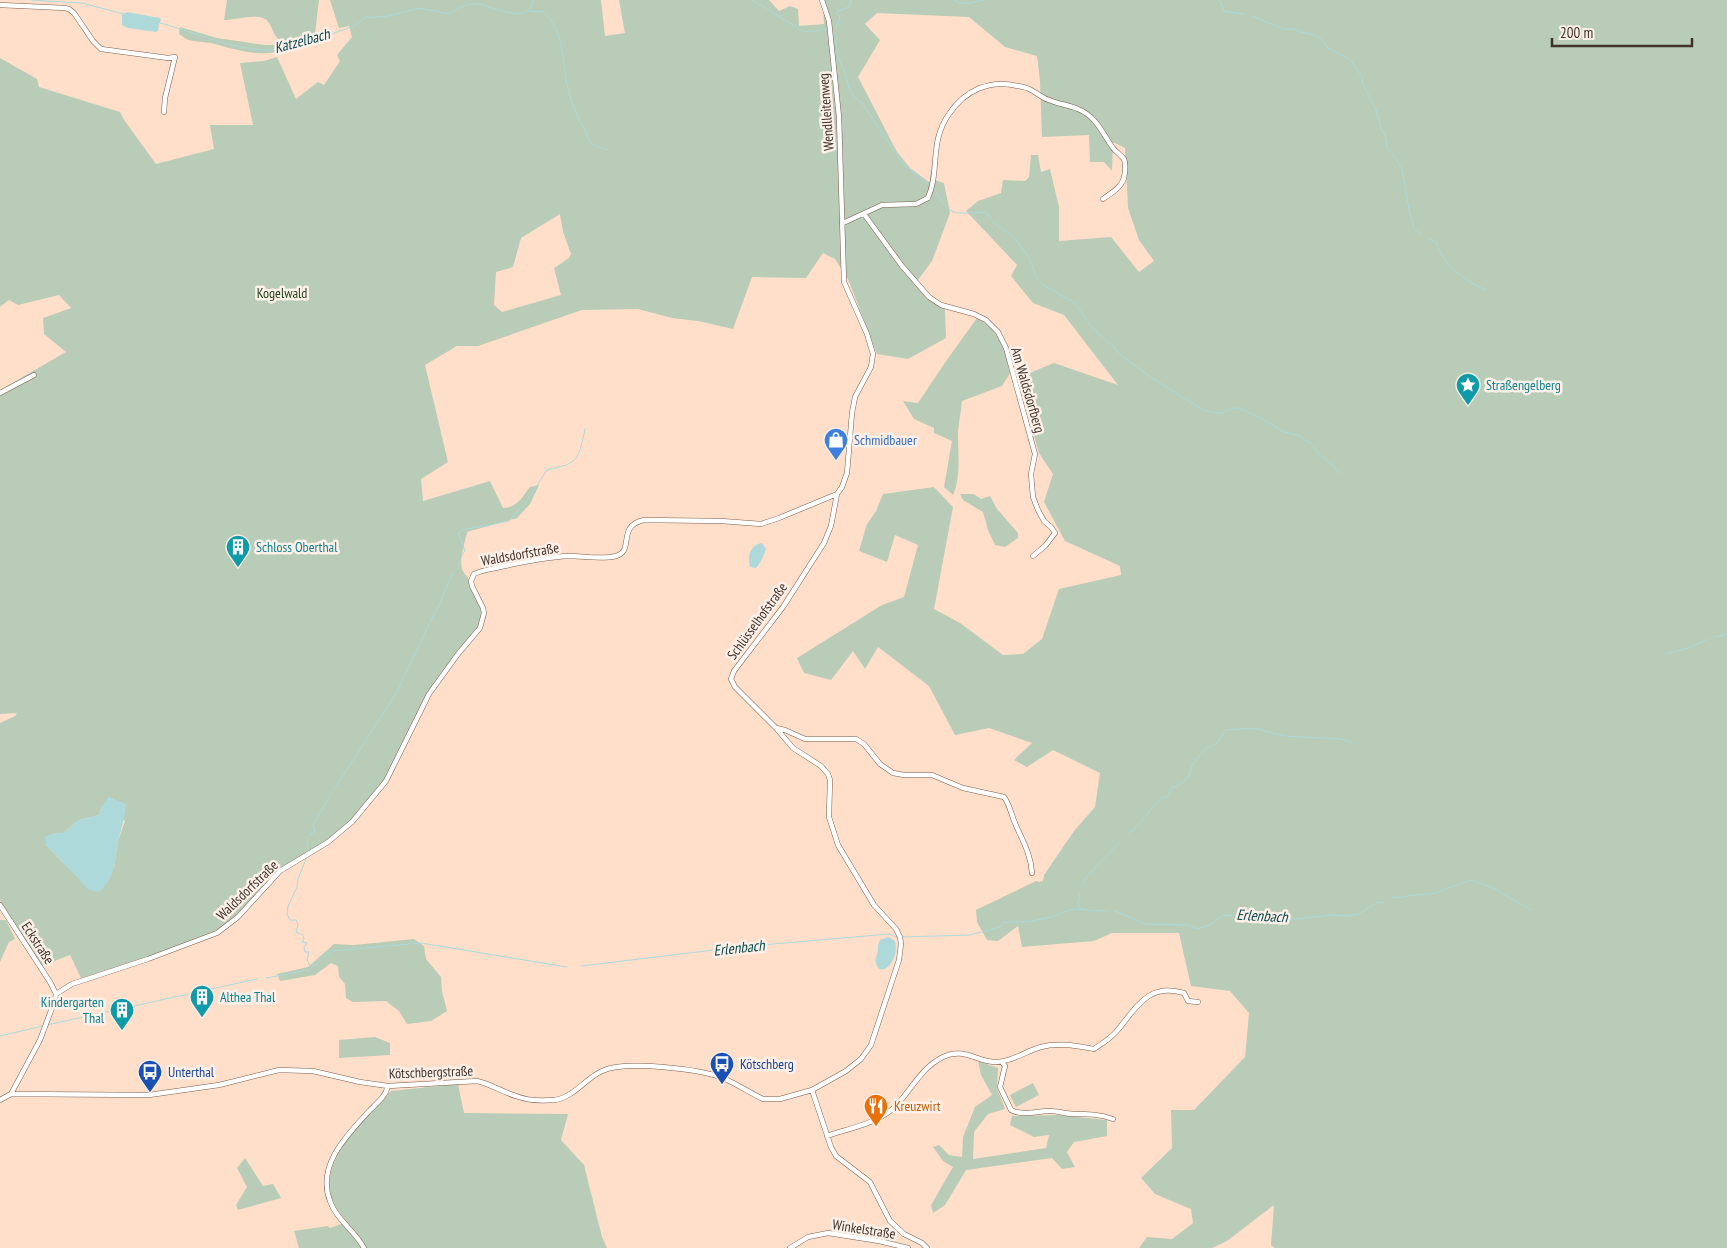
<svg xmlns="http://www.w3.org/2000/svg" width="1727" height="1248" font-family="'PT Sans Narrow',sans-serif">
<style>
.green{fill:#b8ccb7;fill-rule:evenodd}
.water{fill:#add9da}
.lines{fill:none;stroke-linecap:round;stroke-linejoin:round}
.stream{stroke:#add9da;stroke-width:1}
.minor-casing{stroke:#795d4b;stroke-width:5.5}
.minor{stroke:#fff;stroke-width:4.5}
.labels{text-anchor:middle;stroke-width:5;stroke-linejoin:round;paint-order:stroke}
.street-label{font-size:14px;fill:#3f322a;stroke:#fdf0e8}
.park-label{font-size:14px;fill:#1f431d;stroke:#fdf0e8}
.culture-label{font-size:14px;fill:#0d838f;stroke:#fdf0e8;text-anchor:start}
.shop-label{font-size:14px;fill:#366cbe;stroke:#fdf0e8;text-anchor:start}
.transit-label{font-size:14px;fill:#164399;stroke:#fdf0e8;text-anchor:start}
.food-label{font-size:14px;fill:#c56008;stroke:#fdf0e8;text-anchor:start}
.water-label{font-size:15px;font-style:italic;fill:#064a4c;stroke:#fdf0e8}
</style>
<rect width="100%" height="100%" fill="#ffdfca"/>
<!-- green -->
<path class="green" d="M227,0H319L315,34C299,40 280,51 272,29C270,24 268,20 263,18C254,14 235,20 224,20Z
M330,0H601L605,36L625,33L619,0H769L779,11L790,6L798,9L799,26L824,24L823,0H1727V1248H1275L1271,1245L1274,1205L1227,1241L1212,1248H1139L1147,1237L1172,1239L1193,1223L1191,1209L1155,1194L1141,1178L1172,1148L1171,1110H1194L1245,1057L1249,1013L1230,991L1191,986L1179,933H1112L1094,941L1022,947L1018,926L998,941L987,940L977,922L976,910L1036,881L1039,882L1043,881L1044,875L1074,831L1095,807L1100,773L1053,750L1027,767L1014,760L1032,743L989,728L955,735L929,686L878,647L865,669L853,651L831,680L804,673L797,658L882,605L904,597L918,545L895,535L887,562L859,551L867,524L876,511L883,494L934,487L953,507L934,609L960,623L1003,655L1023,654L1042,639L1059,589L1121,575L1120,566L1065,541L1044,502L1053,474L1039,453L1017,378L1054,363L1118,385L1064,315L1033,303L1011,276L1017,265L966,211L978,201L1001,193L1003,180L1025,181L1029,177L1031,155H1038L1041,172L1050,169L1059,207V241L1111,237L1139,272L1154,261L1139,240L1128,208L1125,148L1113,142L1112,171L1104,162H1090L1089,135L1042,137L1040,81L1037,56L1005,47L969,17L877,13L865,24L880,40L858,77L897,152L910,168L929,182L935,180L944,183L950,213L932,261L915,284L933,302L945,309L946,338L908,359L877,354L848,279L835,259L823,253L806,278L752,277L733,329L698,321L672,318L638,309L582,310L478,346H457L425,365L448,462L421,479L423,501L490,481L503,508C517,508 522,497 530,487L539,485L530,504L517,518L467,532C465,544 455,567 467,576L482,608L479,626L436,681L386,780L341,831L311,852L300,856L279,869L236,916L227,925L216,931L148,957L81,978L70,955L42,966L0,900V723L15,716L17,713L0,714V390L66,352L44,334L43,318L71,308L59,295L18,305L9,300L0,307V58L37,79L39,87L120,112L124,120L156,164L214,149L210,125H253L240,63L264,61L277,57L296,99L318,82L324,85L340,61L337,55L352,37L349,26L339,28ZM560,214L563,232L571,254L569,258L554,268L561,295L502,312L494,305L496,272L513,267L521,238ZM102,806L125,821L118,841L114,868L63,863L46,845L52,834L63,833L79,820L99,815Z
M180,27L217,38L265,45H281L284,47L315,38L314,42C272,56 258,57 215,44C208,42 197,42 189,40C185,39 183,36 179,34Z
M977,318C1000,331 1004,348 1010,373L1002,386L962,401C961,413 958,425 958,436C958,456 961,476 953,495L944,487L952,441L934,433V428L914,419L903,401L918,403L944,364Z
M960,494H974L981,499L990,496L997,509L1018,533V538L1005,547L995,545L988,530L983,512L963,500Z
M0,920H6L15,939L9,942L0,962Z
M414,939L424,946L426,959L441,977L442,991L447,1011L431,1021L407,1024L399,1011L386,1001L353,1002L346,998L345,984L339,977L338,966L331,963L315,975L280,981L277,974L308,967L334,944L354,945Z
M375,1037L390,1043V1055L339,1058V1040Z
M978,1061L998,1068L997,1088L1005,1109L988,1114L974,1132L973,1159L1046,1148L1049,1135L1034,1137L1010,1125L1012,1116L1058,1115L1107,1120V1136L1074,1142L1067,1152L1075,1167L1062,1169L1052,1158L966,1170L945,1205L933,1213L931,1205L953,1167L943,1161L933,1147L939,1145L949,1155L962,1157L963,1137L975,1107L992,1095L981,1075Z
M1033,1083L1039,1095L1016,1107L1010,1095Z
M458,1084L464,1113L568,1114L561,1140L584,1165L602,1237L607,1248H299L294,1231L328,1226L330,1228L347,1222C342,1215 335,1208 332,1199C318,1159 367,1117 391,1091Z
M245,1158L263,1186L273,1184L281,1198L238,1210L236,1205L247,1187L237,1168Z"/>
<!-- water -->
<path class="water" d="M127,12L160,18L161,20L159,23L158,31L156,32L128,28L122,25V15Z
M762,543L766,549C764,555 760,564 756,568L750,567C747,556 750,545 762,543Z
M109,797L126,804C125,818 121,829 118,842C114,864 116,876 99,892L89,890L46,845L45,837L52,834L63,833L79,820L99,815L102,806Z
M889,937L895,941C900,961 880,980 876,963C874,958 878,955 878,951C878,946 878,945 880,940Z"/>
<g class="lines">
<!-- stream -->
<path class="stream" d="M31,0L82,3L124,14
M752,0L803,31L809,32L827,29
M955,0L959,3H971L983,0
M1218,0L1221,2L1224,11L1244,14
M527,11L544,12C564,31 562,59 567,84C570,99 576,115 584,128C586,132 587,138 590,142C594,146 602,148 608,150
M1252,16L1284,29H1295L1301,32L1315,35L1320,38L1328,48L1351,60L1362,77L1363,84L1376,110L1382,131L1385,134L1387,148L1396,158L1402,170L1410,214L1414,229L1421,234
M157,22C195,32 244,55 283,49C300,46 318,39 334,33C345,29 357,27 364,18L388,16L419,8L450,14C459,7 467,3 478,4C493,6 529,27 533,0
M832,29C837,39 836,49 839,59C840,63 843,66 844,70C850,85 846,92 862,103L905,166L930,185
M834,29L837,28L840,17L837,14L838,11L849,7L851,0
M934,188C950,219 954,213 986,212L994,223L1014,237L1029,258L1037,278L1042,284L1064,297L1072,301L1082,312L1090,325L1101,336L1113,346L1118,353L1152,378L1203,410L1215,413H1221L1234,408H1239L1263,419L1284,432L1298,435L1313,445L1316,451L1342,474
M1427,238L1436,242C1444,266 1464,280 1486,290
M457,570C460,564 460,556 465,551L458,533L462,530L509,521L526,502L547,470C579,463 578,461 585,429
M1715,637L1727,634
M1666,654L1689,648L1708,639
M333,791L397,692L429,624L439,605L449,581L454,573
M1127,834L1134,829L1161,798L1167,797L1172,787H1177L1189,776L1192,766L1200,755L1205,749L1217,743L1226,730L1254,728L1285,736L1340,739L1348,741L1353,745
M308,850L307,843L308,836L315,832L313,825L331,794
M306,859L298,879L297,887L288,906L287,914L290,920H296L298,925L296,932L303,935L304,939L302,942L307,943L304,947L305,952H309L307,960L311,967
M1082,886L1088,875L1120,842
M1080,893L1078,904L1081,909
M1392,897L1399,898L1407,896L1435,893L1471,880L1491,887L1531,910
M1115,911L1146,924L1188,925L1197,929L1210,925L1222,916L1230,915L1260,919H1296L1332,915L1348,916L1359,914L1376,903L1383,902
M902,937L970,935L1000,927L1004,922H1027L1051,917L1073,909L1106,911
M581,966L739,947L889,934L897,937
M266,978L309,970L331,951L421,943L567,967
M47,1025L257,979
M0,1036L43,1026"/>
<defs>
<path id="minor" d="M0,5L65,8L69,9L74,13L93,41L101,49L168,58L175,57L165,98L164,112
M864,214L902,266L929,297L941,305L974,314L986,320L998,332L1006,348L1035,454L1031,474L1033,497L1038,510L1044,521L1051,527L1055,533L1045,546L1033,556
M843,223L882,205L916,204L928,198C940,171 929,142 949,114C965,90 990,79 1018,86C1022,87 1026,87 1029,89C1036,92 1042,98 1049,100C1058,104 1069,105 1078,109C1096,116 1103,134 1113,148C1116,152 1121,155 1124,159C1126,164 1125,173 1124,178C1121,188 1111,193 1103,199
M0,393L34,375
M776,728L785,730L805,739H856L864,744L880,764L893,773L904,775H932L963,788L1004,797C1010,805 1011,814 1015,823C1022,840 1031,854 1032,873
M0,905L50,982L56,994
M56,994L72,984L148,959L217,933L238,917L280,871L328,842L352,822L386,781L429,694L458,654L480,628L484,613L483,608L472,586L471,581L474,574C482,570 492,569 500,567C523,562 546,557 569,556C584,556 602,560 616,556C635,551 616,526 644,520L721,521L761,524L779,518L837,494L842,487L847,473L852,413L855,397L871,367L873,354L867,334L844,282L839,117L829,21L822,0
M1002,1062L1005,1066L1000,1087L1011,1110C1022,1116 1038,1111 1050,1111C1058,1111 1066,1114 1074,1114C1087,1114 1100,1114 1113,1119
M812,1090L831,1147L836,1156L870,1182L890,1221L904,1234L922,1243L927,1248
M11,1094L149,1095L219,1085L279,1070L313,1071L360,1082L388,1086L477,1081C491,1084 502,1092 516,1096C526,1100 542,1101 554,1100C573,1098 586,1078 602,1071C626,1060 699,1069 723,1078C737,1084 750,1093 763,1099H780L812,1090L846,1071L861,1059L871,1045L899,960L901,944L900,937L896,929L874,905L838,845L829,817L830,780L828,774L821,766L793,748L776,728L735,687L731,679L734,671L783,607L824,543L831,526L837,494
M0,1100L11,1094L40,1040L55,1000L56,994
M827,1136C850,1128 877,1124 896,1106C911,1090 922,1067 943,1057C963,1047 976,1061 994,1062C1010,1063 1026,1051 1041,1047C1058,1042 1077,1046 1094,1049C1101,1044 1110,1039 1116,1032C1136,1009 1147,982 1184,993L1188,1001L1198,1002
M364,1248C355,1231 336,1219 330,1201C316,1165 348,1134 370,1110C377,1103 386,1096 388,1086
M790,1248L808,1237L828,1233L879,1241L908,1248"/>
</defs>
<!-- minor casing -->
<use href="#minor" class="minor-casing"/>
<!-- minor -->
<use href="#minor" class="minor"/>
</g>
<!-- icons -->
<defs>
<symbol id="sight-pin" viewBox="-11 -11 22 30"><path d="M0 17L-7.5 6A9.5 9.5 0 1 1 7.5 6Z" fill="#0f9aa8" stroke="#fdf0e8"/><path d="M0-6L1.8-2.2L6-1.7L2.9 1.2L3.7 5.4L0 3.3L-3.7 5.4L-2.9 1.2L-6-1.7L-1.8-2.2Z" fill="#fff"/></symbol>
<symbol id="shop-pin" viewBox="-11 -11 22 30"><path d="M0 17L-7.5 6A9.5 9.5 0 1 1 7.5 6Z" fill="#3f7fe0" stroke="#fdf0e8"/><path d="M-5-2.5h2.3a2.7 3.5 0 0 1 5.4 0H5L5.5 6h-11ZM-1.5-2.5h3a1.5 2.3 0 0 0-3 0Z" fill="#fff"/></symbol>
<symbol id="building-pin" viewBox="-11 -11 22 30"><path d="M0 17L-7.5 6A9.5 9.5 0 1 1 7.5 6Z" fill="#0f9aa8" stroke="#fdf0e8"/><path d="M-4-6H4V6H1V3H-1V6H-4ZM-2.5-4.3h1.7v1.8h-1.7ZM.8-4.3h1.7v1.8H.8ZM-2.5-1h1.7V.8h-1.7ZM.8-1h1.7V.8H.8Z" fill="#fff"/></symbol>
<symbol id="bus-pin" viewBox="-11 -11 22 30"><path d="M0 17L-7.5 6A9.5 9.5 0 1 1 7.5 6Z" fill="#1a4fb4" stroke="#fdf0e8"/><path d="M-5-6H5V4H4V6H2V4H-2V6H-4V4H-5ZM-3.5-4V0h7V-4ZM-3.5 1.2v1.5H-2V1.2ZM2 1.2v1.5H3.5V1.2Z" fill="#fff"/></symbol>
<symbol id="restaurant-pin" viewBox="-11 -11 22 30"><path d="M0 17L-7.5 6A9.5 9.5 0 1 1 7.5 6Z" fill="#e8710a" stroke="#fdf0e8"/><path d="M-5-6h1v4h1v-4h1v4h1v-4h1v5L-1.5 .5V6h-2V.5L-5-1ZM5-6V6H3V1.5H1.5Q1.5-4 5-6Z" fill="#fff"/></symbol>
</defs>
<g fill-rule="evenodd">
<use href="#sight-pin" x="1454" y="371" width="28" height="38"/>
<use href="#shop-pin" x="822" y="426" width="28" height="38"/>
<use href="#building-pin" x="224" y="533" width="28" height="38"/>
<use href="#building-pin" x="188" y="983" width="28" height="38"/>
<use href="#building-pin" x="108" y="996" width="28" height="38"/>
<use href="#bus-pin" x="708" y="1050" width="28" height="38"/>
<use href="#bus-pin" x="136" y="1058" width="28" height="38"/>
<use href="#restaurant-pin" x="862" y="1092" width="28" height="38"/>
</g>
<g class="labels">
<!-- street labels -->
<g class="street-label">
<text transform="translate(826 112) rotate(-94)" y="5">Wendlleitenweg</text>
<text transform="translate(1028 390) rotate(74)" y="5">Am Waldsdorfberg</text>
<text transform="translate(520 554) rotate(-10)" y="5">Waldsdorfstraße</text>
<text transform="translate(757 621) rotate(-54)" y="5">Schlüsselhofstraße</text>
<text transform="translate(247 890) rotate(-44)" y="5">Waldsdorfstraße</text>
<text transform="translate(38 943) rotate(57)" y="5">Eckstraße</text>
<text transform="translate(431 1072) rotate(-2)" y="5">Kötschbergstraße</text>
<text transform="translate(864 1229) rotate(9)" y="5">Winkelstraße</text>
</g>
<!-- park labels -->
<g class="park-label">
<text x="282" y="298">Kogelwald</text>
</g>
<!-- culture labels -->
<g class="culture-label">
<text x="1486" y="390">Straßengelberg</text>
<text x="256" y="552">Schloss Oberthal</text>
<text x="220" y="1002">Althea Thal</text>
<text x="104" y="1007" text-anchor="end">Kindergarten<tspan x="104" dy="16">Thal</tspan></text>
</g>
<!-- shop labels -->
<g class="shop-label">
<text x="854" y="445">Schmidbauer</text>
</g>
<!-- transit labels -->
<g class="transit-label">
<text x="740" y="1069">Kötschberg</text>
<text x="168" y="1077">Unterthal</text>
</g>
<!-- food labels -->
<g class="food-label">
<text x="894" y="1111">Kreuzwirt</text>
</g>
<!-- water labels -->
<g class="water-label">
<text transform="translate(302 41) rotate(-15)" y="5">Katzelbach</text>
<text transform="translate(1262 916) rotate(3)" y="5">Erlenbach</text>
<text transform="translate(739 948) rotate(-6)" y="5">Erlenbach</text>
</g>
</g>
<!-- scale -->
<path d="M1552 38v8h140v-8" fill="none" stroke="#3f322a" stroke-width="2.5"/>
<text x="1560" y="38" font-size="15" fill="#3f322a" stroke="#fdf0e8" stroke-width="4" paint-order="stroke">200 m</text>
</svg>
